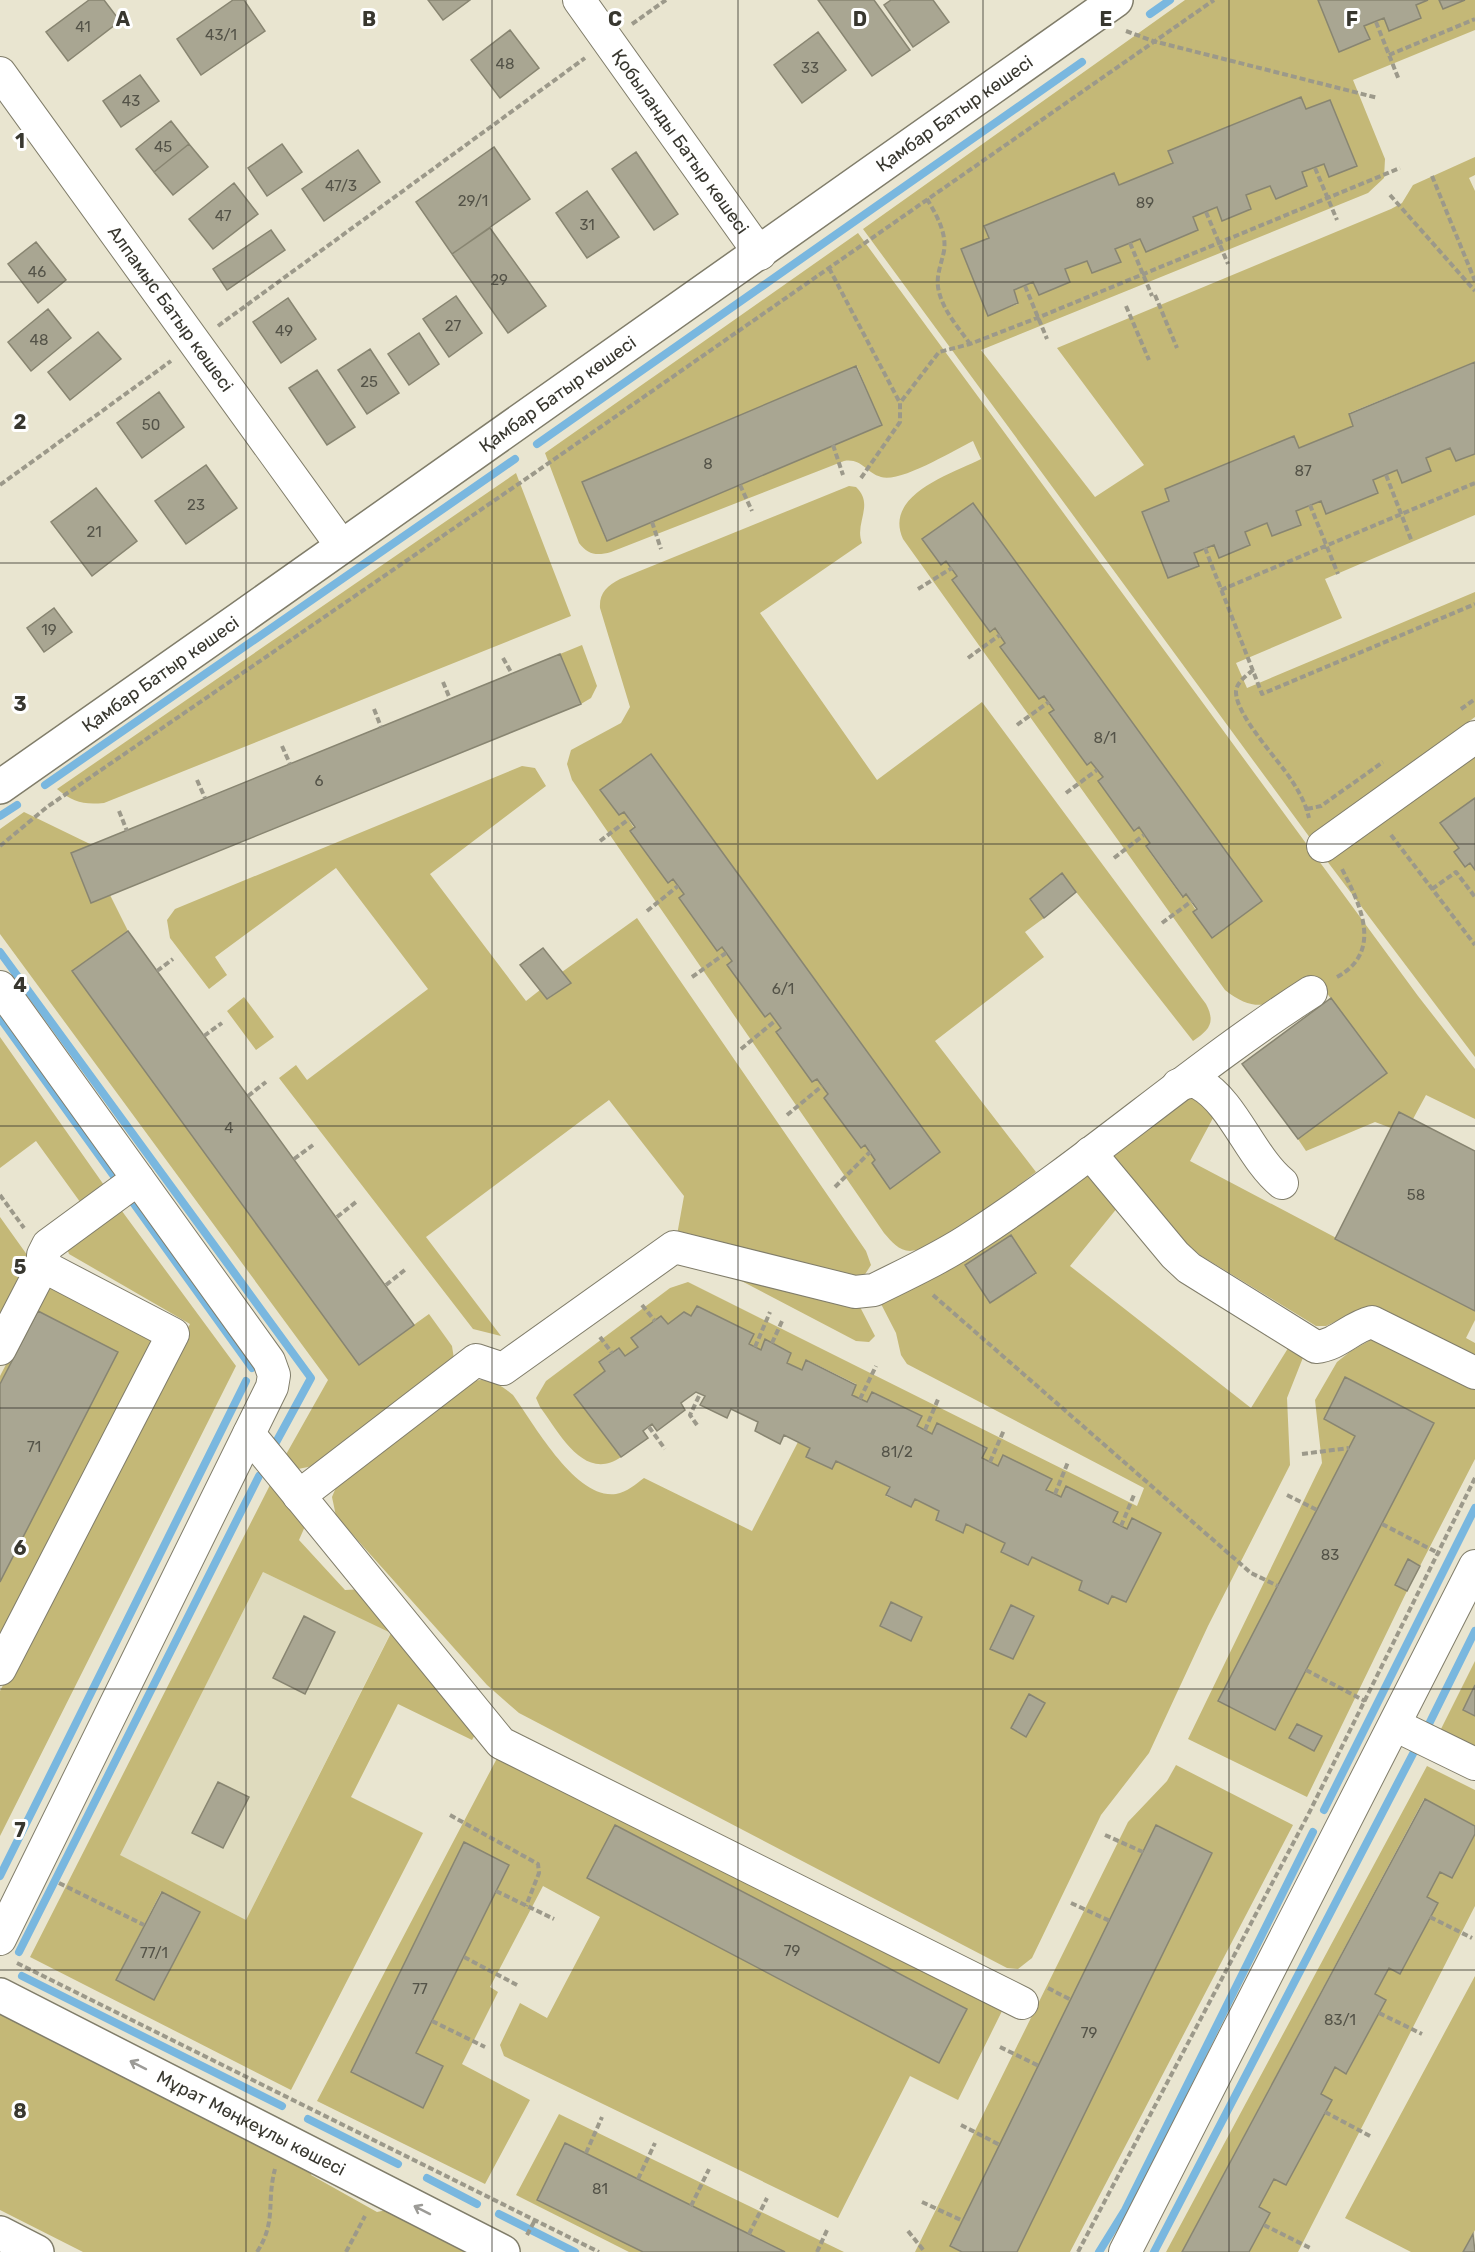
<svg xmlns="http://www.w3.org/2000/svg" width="1475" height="2252" font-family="Rubik,sans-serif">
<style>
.built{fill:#dfdbbe}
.green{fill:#c4b877;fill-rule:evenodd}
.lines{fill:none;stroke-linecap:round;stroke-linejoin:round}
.stream{stroke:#79b7df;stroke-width:8}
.building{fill:#a9a692;stroke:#888571;stroke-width:1.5}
.minor-casing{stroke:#807d6a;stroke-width:34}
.major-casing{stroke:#807d6a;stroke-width:36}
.path{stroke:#9c998a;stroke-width:4;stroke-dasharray:6 3;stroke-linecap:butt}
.minor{stroke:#fff;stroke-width:32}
.major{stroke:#fff;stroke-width:33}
.oneway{stroke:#9c9b97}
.grid{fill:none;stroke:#38372f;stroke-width:1.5;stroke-opacity:0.55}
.labels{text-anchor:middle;stroke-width:6;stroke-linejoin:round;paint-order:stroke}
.number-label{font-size:15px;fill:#545348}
.street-label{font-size:18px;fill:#38372f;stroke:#fff}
.grid-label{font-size:20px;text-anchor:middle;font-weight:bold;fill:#38372f;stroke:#fff;stroke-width:6;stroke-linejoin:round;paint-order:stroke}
</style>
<rect width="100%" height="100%" fill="#e9e5d0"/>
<!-- built -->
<path class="built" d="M263,1572L391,1632L246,1920L119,1855Z"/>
<!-- green -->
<path class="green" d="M1185,0H1318L1369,39L1364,26L1384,18L1390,31L1421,18L1416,5L1428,0H1439L1443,9L1465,0H1475V30L1353,80L1385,159L1384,178L1368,193L981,350L1095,497L1144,465L1057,348L1391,209L1402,203L1413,185L1475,157V175L1469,178L1475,191V362L1349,413L1353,426L1299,448L1294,436L1165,489L1169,501L1142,512L1169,578L1198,566L1194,553L1214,545L1219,558L1250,545L1245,532L1267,523L1272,536L1300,525L1296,511L1321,501L1326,514L1378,493L1373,480L1397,470L1402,483L1431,471L1426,458L1450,448L1456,461L1475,454V515L1325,579L1342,618L1236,663L1247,688L1475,592V717L1324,829L1475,754V798L1441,823L1459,848L1454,852L1465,866L1470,863L1475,870V1057L1327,861L863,229ZM1300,97L1306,109L1330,100L1357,166L1324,164L1302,172L1307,186L1276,199L1270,186L1246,195L1251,209L1222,220L1217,207L1193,217L1198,230L1146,251L1140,239L1115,249L1120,262L1092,273L1087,261L1065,269L1070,282L1039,295L1033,282L1014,290L1018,304L988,315L961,249L989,238L985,226L1119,185L1173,163L1169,151Z
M858,233L1418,996L1475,1069V1119L1426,1095L1413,1119L1399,1112L1391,1128L1375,1122L1306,1151L1298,1139L1386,1072L1314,976C1282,999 1262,1020 1225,990L903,539C883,495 951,474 981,459L973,441C954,450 901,483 881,477C866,473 862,458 844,461L611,552C597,556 588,555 579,543L545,453ZM857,366L881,424L606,540L582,482ZM973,503L1262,901L1212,937L1186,894L1182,897L1146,847L1150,843L1139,827L1134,831L1098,781L1103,777L1091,762L1087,765L1049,714L1054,710L1044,696L1039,699L1001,647L1005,643L995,628L989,631L952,580L957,576L946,561L940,564L922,539Z
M516,473L571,616L104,803C83,805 73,802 57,789Z
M849,486L856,487C875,505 854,523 862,543L760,613L877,780L982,702L1206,1004C1216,1023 1209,1030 1193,1041L1062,874L1030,899L1044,918L1025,932L1044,957L935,1041L1036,1172C1009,1192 941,1250 910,1251C899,1251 891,1241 884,1233L572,780L567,764L571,750L621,723L630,707L600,608C599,593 607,586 620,579ZM651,754L940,1152L891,1188L872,1163L875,1160L865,1145L861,1148L824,1098L828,1094L770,1013L727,965L732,961L722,947L717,950L679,898L684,894L673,879L668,883L624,812L619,815L601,790Z
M582,645L597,686L591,698L581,704L560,654Z
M522,766L535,768L546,786L430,874L526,1001L540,990L548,999L570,983L562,972L637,918L866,1251L871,1265L862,1279L677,1235L684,1196L609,1100L426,1237L501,1336L473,1329L279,1078L296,1065L307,1080L428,989L336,868L215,957L227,975L209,989L170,938L167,920L175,909Z
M24,812L92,845L71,854L91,903L110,895L128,931L72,971L359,1364L429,1314L452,1346L454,1359L318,1465L298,1469L284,1458L328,1380L0,934V829Z
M244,997L274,1037L256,1050L227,1011Z
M0,1037L106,1188L83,1206L36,1141L0,1168Z
M1186,1097C1202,1098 1207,1104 1213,1118L1190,1161L1475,1311V1320L1466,1338L1475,1343V1359L1364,1308L1326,1326H1316L1200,1255L1182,1240L1113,1158L1117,1150Z
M1080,1175L1091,1177L1118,1207L1070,1266L1251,1408L1290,1345L1304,1355L1287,1398L1290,1465L1208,1626L1149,1753L1101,1815L1032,1958L1018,1969L1007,1968L519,1713L487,1685L336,1516L332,1497L337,1485L466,1383C486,1376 497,1382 513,1395C534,1424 576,1500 616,1494C627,1492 636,1484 644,1478L752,1531L798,1442L810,1448L832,1469L836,1461L889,1487L886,1496L911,1507L915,1499L939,1511L936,1520L962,1533L966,1524L1005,1543L1028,1565L1032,1557L1082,1581L1079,1590L1107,1604L1112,1596L1126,1602L1161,1533L1132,1519L1127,1529L1113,1522L1117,1511L1066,1486L1061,1497L1046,1490L1051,1480L1003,1456L998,1466L982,1458L986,1447L937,1424L932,1434L917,1426L921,1416L872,1392L867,1402L852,1395L856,1384L807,1360L802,1370L787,1363L791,1353L765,1340L761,1350L749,1344L753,1335L697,1307L691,1316L684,1313L668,1324L661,1316L632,1338L638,1347L625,1356L618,1348L600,1362L605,1371L574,1395L621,1457C584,1483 559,1432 540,1407L536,1398L546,1381L670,1288L688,1282L1137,1506L1144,1488L907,1364L901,1355L896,1333L880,1302ZM1011,1235L1036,1274L990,1303L965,1265ZM891,1602L922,1617L911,1641L880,1626ZM1011,1605L1034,1617L1013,1659L991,1649Z
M116,1203L236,1366L0,1836V1691L190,1324L69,1254L67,1248Z
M0,1217L30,1259L0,1318Z
M730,1275L859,1305L875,1336L869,1342L856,1341Z
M53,1286L147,1331L154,1343L0,1647V1582L117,1352L38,1311L0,1384V1376L43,1293Z
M1376,1337L1475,1388V1459L1420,1566L1408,1560L1395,1585L1407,1591L1307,1797L1188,1739L1322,1463L1315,1400L1337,1362L1351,1351ZM1345,1377L1434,1423L1275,1730L1218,1701L1355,1436L1324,1419Z
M270,1485L306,1524L299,1540L345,1590L364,1589L477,1731L472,1740L398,1704L351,1797L423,1833L291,2090L30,1957ZM263,1572L391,1633L246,1920L120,1855ZM161,1892L200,1913L154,2000L116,1980Z
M1475,1661V1685L1463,1710L1475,1716V1749L1440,1731Z
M504,1745L1003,2009L958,2100L910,2076L838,2218L504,2056L500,2045L520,2003L547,2018L600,1917L543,1886L490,1987L498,1992L462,2064L530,2100L485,2184L317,2101ZM615,1825L967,2009L939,2063L588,1878ZM465,1843L509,1865L416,2053L443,2066L423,2108L351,2072Z
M1176,1765L1293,1825L1070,2252H1017L1212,1853L1157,1826L962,2252H915L1128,1822L1167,1781Z
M1427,1766L1475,1790V1826L1424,1799L1182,2252H1166Z
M1475,1834V1906L1298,2252H1249L1270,2213L1259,2207L1274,2179L1286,2185L1332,2100L1321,2094L1335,2067L1347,2073L1386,2000L1375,1994L1389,1968L1400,1974L1438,1903L1427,1897L1440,1872L1452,1878Z
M1475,1976V2230L1463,2252H1411L1345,2218Z
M0,2008L316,2166L311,2175L377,2212L396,2208L476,2252H83L0,2210Z
M559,2114L844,2252H785L538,2200L643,2252H629L516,2195Z"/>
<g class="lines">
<!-- stream -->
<path class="stream" d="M1150,14L1170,0
M537,444L1082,62
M45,785L515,459
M0,816L17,805
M0,952L311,1378L274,1446
M0,1018L116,1179
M129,1197L252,1368
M1427,1728L1475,1631
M1324,1810L1475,1508
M0,1876L246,1381
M19,1952L259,1476
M22,1976L282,2106
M308,2119L398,2164
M427,2178L477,2204
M499,2214L575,2252
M1099,2252L1125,2210L1313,1832
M1154,2252L1416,1748"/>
</g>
<!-- building -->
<path class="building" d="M89,0H104L120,21L68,61L46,32Z
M233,0H244L265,31L201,75L177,39Z
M428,0H470L443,20Z
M818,0H874L910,50L872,76Z
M891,0H933L949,22L913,47L884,5Z
M1318,0H1428L1416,5L1421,18L1389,31L1384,18L1364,26L1370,39L1339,52Z
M1439,0H1465L1443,9Z
M510,30L539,68L500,98L471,60Z
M818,32L846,70L802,103L774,65Z
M140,75L159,101L121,127L103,101Z
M1301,97L1306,109L1330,100L1357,166L1329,177L1324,164L1302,172L1307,186L1276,199L1270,186L1246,195L1251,209L1222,221L1217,207L1193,217L1198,230L1146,252L1140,239L1115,249L1121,262L1092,273L1087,261L1065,269L1070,282L1039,295L1033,282L1014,290L1018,303L988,316L961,249L989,238L984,226L1114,173L1119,185L1173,163L1168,151Z
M171,121L189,144L154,172L136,149Z
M189,144L208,167L173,195L154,172Z
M282,144L302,172L267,196L248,168Z
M494,147L530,199L452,254L416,202Z
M358,150L380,182L324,221L302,189Z
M636,152L678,214L654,230L612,169Z
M234,183L258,214L213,249L189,219Z
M587,191L619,237L587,258L556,213Z
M490,228L546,306L508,333L452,254Z
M271,230L285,250L227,290L213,269Z
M36,242L66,280L38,303L8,264Z
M456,296L482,333L449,357L423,319Z
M288,298L316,339L281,363L253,322Z
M48,309L71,338L31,371L8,342Z
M98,332L121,359L70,400L48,372Z
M419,333L439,364L409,385L388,354Z
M370,349L399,393L367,414L338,370Z
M1475,362V454L1456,461L1450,448L1426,458L1431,471L1402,483L1397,470L1373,480L1378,493L1326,514L1321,501L1296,511L1301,525L1272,536L1267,523L1245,532L1250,545L1219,558L1214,545L1194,553L1199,566L1168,578L1142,512L1169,501L1165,489L1294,436L1299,448L1353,426L1349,414Z
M856,366L882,425L607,541L582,482Z
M317,370L355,427L327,445L289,388Z
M159,392L184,427L142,458L117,423Z
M206,465L237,508L186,544L155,501Z
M96,488L137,541L92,576L51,522Z
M973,503L1262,901L1212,938L1193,912L1197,909L1186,894L1183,897L1146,846L1150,843L1139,827L1134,831L1098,781L1103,777L1091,762L1087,765L1049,713L1054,710L1044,696L1039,699L1000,647L1005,643L995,628L990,632L952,580L957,576L946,561L941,565L922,539Z
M54,608L72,632L44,652L27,628Z
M560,654L581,704L91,903L71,853Z
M651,754L940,1152L890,1189L872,1163L875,1160L865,1145L861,1148L824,1098L828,1094L817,1079L812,1082L776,1032L781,1028L770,1013L765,1017L727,965L732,961L722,947L717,951L679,898L684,894L673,879L668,883L630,831L635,827L624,812L619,815L600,790Z
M1475,798V870L1470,863L1465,867L1454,852L1459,848L1440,823Z
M1062,873L1076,892L1044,918L1030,899Z
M128,931L414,1325L359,1365L72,971Z
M543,948L571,983L547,999L520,965Z
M1331,998L1387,1073L1298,1139L1242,1064Z
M1399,1112L1475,1151V1311L1335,1239Z
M1011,1235L1036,1273L990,1303L965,1265Z
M697,1306L754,1334L749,1344L761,1350L765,1339L791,1353L787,1363L802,1370L806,1360L856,1385L852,1395L867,1402L872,1392L922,1416L917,1426L932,1434L937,1423L987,1448L982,1458L998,1466L1003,1455L1052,1479L1046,1490L1055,1494L1061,1497L1066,1486L1118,1512L1113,1522L1127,1529L1132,1518L1161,1533L1126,1602L1112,1596L1108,1604L1079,1590L1082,1581L1032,1557L1028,1565L1001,1552L1005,1543L966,1524L963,1533L936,1520L939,1511L915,1499L911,1507L886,1495L890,1487L836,1461L832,1469L806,1457L810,1448L784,1435L780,1444L755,1431L758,1422L731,1409L727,1418L700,1405L705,1396L696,1392L681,1403L685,1410L657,1431L652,1424L643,1431L648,1438L621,1457L574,1395L605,1371L599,1362L619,1348L625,1356L638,1347L631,1338L661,1316L668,1324L684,1312L691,1316Z
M38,1311L118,1352L0,1582V1384Z
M1345,1377L1434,1423L1275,1730L1218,1701L1355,1436L1324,1419Z
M1408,1559L1420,1566L1407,1591L1395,1585Z
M891,1602L922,1617L911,1641L880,1626Z
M1011,1605L1034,1616L1013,1659L990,1649Z
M304,1616L335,1632L305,1694L273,1678Z
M1475,1685V1716L1463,1710Z
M1029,1694L1045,1703L1026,1737L1011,1728Z
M1297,1724L1322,1736L1314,1751L1289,1738Z
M218,1782L249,1797L223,1848L192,1833Z
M1425,1799L1475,1826V1834L1452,1878L1440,1872L1427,1897L1438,1903L1400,1974L1389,1968L1375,1994L1386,2000L1346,2074L1335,2067L1321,2094L1332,2100L1286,2185L1274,2179L1259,2207L1270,2213L1249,2252H1182Z
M615,1825L967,2009L939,2063L587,1878Z
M1156,1825L1212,1853L1017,2252H962L950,2246Z
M464,1842L509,1865L416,2053L443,2066L423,2108L351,2072Z
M162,1892L200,1912L154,2000L116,1980Z
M565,2143L749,2234L785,2252H643L537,2200Z
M1473,2234L1475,2252H1463Z"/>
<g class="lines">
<defs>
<g id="minor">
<path id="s1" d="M579,0L760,254"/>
<path id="s2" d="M0,73L341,545"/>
<path d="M1323,846L1475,737"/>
<path d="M0,987L269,1361L274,1375L272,1387L0,1939"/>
<path d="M1178,1085C1185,1083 1193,1080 1200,1084C1233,1102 1251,1158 1282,1183"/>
<path d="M1090,1153L1175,1255L1189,1268L1316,1347C1338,1345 1351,1327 1372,1322L1475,1373"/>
<path d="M43,1266V1255L48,1245L138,1179"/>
<path d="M0,1349L43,1266L173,1334L0,1669"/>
<path d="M249,1434L501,1743L1022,2003"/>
<path d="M299,1496L476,1360L503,1369L674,1247L855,1292L874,1290C908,1273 943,1257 974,1236C1091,1160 1194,1067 1311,992"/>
<path d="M1395,1725L1475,1764"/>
<path d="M1125,2252L1475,1566"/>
</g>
<g id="major">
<path id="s3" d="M0,787C373,526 744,262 1116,0"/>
<path id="s4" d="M0,1995L503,2252"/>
<path d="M0,2233L37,2252"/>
</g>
</defs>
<!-- minor casing -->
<use href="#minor" class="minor-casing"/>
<!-- major casing -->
<use href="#major" class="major-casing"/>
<!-- path -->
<path class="path" d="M1376,22L1399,80
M632,24L666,0
M1126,31L1153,41L1378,98
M1389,55L1475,19
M1315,168L1337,220
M1432,176L1475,281
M1390,195L1475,291
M927,199C936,214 947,233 944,251C941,266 935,277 939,292C944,312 959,328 970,344
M1206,212L1228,264
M1130,243L1152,296
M829,268L900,403
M1025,286L1047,339
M1155,295L1177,348
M1126,306L1149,360
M218,326L585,58
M833,445L843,475
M1386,475L1412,542
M861,478L900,422V403L939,352L970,344L1037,318L1400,168
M0,485L171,361
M740,485L752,511
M1310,505L1338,574
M652,522L661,549
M1205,548L1262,694L1475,604
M918,589L952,568
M1221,590L1475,483
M503,658L512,674
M968,658L1000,635
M1253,670C1246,676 1237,682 1236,691C1235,715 1279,760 1292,781C1300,793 1306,805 1309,818
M443,682L450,699
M374,709L381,727
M1461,709L1475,699
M1017,725L1049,702
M282,746L290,764
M197,780L205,798
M1066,793L1097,770
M1307,809L1321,806L1383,762
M119,811L127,831
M1391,835L1475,945
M600,841L629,819
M0,846L47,807L533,474L1214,0
M1114,858L1144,835
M1432,889L1456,872L1475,897
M647,911L678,886
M1162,923L1192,901
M157,971L173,959
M692,977L726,953
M1337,977C1383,952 1361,906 1342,869
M204,1036L222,1023
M741,1049L775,1021
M248,1096L266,1082
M787,1115L822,1086
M294,1159L313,1145
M835,1187L870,1152
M0,1195L24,1228
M337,1217L356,1202
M386,1285L406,1269
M933,1295L1251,1573L1278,1586
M642,1305L655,1321
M600,1337L612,1353
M772,1343L783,1319
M755,1347L770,1312
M860,1399L876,1366
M697,1425L690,1415L700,1394
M649,1427L665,1449
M925,1430L939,1397
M1302,1454L1349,1448
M990,1462L1004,1430
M1055,1494L1068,1462
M1287,1495L1317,1510
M1382,1524L1440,1554
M1121,1526L1134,1495
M1306,1670L1365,1701
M450,1815L538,1864L539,1873L526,1906
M1105,1835L1143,1852
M59,1883L144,1925
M496,1891L554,1919
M1071,1903L1110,1921
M1430,1917L1472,1938
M464,1957L517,1985
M17,1963L599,2252
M1048,1988L1071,2000
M1379,2013L1422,2034
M432,2021L485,2047
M1000,2047L1039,2066
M1325,2112L1370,2136
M961,2125L1000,2145
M586,2153L602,2117
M638,2179L655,2143
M922,2202L963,2221
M691,2206L709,2169
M1264,2225L1312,2249
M908,2231L925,2252
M749,2234L767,2198
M527,2235L535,2220
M257,2252C277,2221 266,2203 275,2169
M346,2252L365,2216
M817,2252L828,2228
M1078,2252L1308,1815L1475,1478"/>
<!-- minor -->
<use href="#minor" class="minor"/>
<!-- major -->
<use href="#major" class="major"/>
</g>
<!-- one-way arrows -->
<defs><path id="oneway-shaft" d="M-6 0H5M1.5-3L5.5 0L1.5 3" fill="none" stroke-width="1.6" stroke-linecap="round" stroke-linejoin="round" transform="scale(1.5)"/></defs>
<g class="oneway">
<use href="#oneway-shaft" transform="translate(138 2065) rotate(-153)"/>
<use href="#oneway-shaft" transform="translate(422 2210) rotate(-153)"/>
</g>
<!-- grid -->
<path class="grid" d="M246,0V2252M492,0V2252M738,0V2252M983,0V2252M1229,0V2252M0,282H1475M0,563H1475M0,844H1475M0,1126H1475M0,1408H1475M0,1689H1475M0,1970H1475"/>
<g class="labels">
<!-- number labels -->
<g class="number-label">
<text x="83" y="32">41</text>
<text x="221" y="40">43/1</text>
<text x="505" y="69">48</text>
<text x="810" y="73">33</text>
<text x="131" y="106">43</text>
<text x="163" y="152">45</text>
<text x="341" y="191">47/3</text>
<text x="473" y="206">29/1</text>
<text x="1145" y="208">89</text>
<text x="223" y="221">47</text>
<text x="587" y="230">31</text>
<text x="37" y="277">46</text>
<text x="499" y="285">29</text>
<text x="453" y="331">27</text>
<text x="284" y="336">49</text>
<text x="39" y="345">48</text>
<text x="369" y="387">25</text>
<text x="151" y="430">50</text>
<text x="708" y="469">8</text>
<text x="1303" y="476">87</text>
<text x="196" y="510">23</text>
<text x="94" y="537">21</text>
<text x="49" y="635">19</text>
<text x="1105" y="743">8/1</text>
<text x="319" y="786">6</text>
<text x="783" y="994">6/1</text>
<text x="229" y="1133">4</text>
<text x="1416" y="1200">58</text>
<text x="34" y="1452">71</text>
<text x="897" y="1457">81/2</text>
<text x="1330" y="1560">83</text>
<text x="792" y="1956">79</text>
<text x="154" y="1958">77/1</text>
<text x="420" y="1994">77</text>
<text x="1340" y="2025">83/1</text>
<text x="1089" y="2038">79</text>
<text x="600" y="2194">81</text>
</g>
<!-- street labels -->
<g class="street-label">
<text dy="6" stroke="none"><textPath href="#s3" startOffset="1168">Қамбар Батыр көшесі</textPath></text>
<text dy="6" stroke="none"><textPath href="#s1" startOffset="174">Қобыланды Батыр көшесі</textPath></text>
<text dy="6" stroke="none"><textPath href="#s2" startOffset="291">Алпамыс Батыр көшесі</textPath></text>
<text dy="6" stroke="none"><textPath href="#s3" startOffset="682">Қамбар Батыр көшесі</textPath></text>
<text dy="6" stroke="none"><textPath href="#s3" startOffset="196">Қамбар Батыр көшесі</textPath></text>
<text dy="6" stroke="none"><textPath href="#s4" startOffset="282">Мұрат Мөңкеұлы көшесі</textPath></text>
</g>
</g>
<g class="grid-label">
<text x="123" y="26">A</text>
<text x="369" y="26">B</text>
<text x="615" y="26">C</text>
<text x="860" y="26">D</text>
<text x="1106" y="26">E</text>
<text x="1352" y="26">F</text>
<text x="20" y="148">1</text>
<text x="20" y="429">2</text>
<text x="20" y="711">3</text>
<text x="20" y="992">4</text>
<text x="20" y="1274">5</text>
<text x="20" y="1555">6</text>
<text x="20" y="1837">7</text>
<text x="20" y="2118">8</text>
</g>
</svg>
